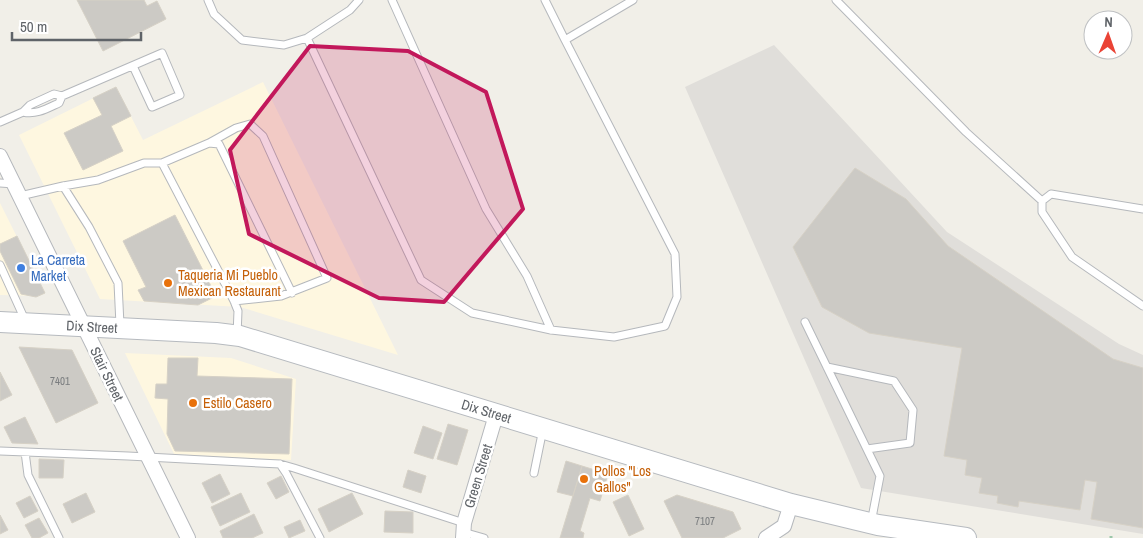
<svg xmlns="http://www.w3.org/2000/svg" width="1143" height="538" font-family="'Archivo Narrow',sans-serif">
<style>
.commercial{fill:#fef7e0}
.industrial{fill:#e0deda}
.building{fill:#cccac5;stroke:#d6d1c6}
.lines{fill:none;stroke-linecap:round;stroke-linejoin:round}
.lane-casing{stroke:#b5b8bc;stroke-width:9}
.street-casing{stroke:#b5b8bc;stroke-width:16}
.secondary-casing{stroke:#b6babf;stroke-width:22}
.path{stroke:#9cc7a9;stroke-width:3;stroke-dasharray:5 2.5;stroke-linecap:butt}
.lane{stroke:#fff;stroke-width:7}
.street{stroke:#fff;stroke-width:14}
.secondary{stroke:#fff;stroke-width:20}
.marked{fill:#c2185b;fill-opacity:0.2;stroke:#c2185b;stroke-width:4;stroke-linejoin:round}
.shop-dot{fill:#3f7fe0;stroke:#fff;stroke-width:2}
.food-dot{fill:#e8710a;stroke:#fff;stroke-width:2}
.labels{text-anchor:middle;stroke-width:5;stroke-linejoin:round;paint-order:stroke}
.number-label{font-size:11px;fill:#7a7d7f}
.shop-label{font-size:14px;fill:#366cbe;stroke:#fff;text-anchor:start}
.food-label{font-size:14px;fill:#c56008;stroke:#fff;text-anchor:start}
.street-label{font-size:14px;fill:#5f6368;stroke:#fff}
</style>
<rect width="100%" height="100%" fill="#f1efe8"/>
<!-- commercial -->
<path class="commercial" d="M263,82L398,355L240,307L100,299L19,135L116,87L143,140Z
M0,203L45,293L39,296L0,295Z
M125,353L231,358L296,379L291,460L174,454Z"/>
<!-- industrial -->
<path class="industrial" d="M774,45L947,232L1119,344L1143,355V534L861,488L685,87Z"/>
<!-- building -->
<path class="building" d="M77,0H144L147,6L157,1L166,19L103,51Z
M116,87L131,116L111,126L123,151L83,170L64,133L102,115L93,98Z
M855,168L906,199L948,246L1113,359L1143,368V528L1091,519L1097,482L1085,480L1080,510L1019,501L1018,507L997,503L998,496L979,493L982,478L965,475L967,460L944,456L962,348L869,333L822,307L793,247Z
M175,215L216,296L198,305L144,301L138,290L146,287L123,241Z
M17,236L45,293L36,297L21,294L0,251V244Z
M19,347L72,350L98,403L56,423Z
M168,358H198L197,376L292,379L289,454L175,451L167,434L168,399L155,398L156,384H167Z
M0,372L12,395L0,401Z
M25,417L38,444L12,443L4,427Z
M448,424L468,430L457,465L437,459Z
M423,426L442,433L433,459L414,453Z
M39,459L64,460L63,478H39Z
M566,461L582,466L573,496L557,492Z
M582,466L608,474L600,501L590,498L580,531L584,533L583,538H560Z
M408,470L426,476L421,493L403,487Z
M220,474L230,494L212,503L202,483Z
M281,476L289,492L276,499L267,483Z
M86,493L95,512L72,523L63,504Z
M241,493L250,512L220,526L211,507Z
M352,493L363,514L329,532L318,509Z
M628,495L644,529L629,536L613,502Z
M677,495L733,512L741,529L723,538H682L664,501Z
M30,496L38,511L24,518L16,503Z
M385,511L413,512V533L384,532Z
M254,514L263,533L252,538H223L220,531Z
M0,515L8,530L0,534Z
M39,518L48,533L39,538H32L25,525Z
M300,520L305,531L289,538L284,527Z"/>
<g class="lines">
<defs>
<path id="lane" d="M208,0L214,14L242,40L284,45L307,38L350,10L359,0
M392,0L486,209L527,276L551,330
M545,0L565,40L633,0
M836,0L966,132L1042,201V212L1072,257L1143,306
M307,38L421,280L472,313L551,330L614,337L665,326L677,297L675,254L565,40
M62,96L162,53L180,95L152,107L133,66
M0,122L23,112L30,105L54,94L62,96L59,103C46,109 36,115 23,112
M209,143L236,128L250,124L263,136L327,278L281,296L234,301
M162,163L209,143L219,144L292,293
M0,183L14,184
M63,186L89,227L118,283L120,325
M20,196L63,186L98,180L144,163H162L234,301L238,311L237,335
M1042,201L1051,194L1143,209
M0,265L25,320
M805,322L880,476L871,523
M827,367L894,381L913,410L910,443L867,449
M0,451L128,456L280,464L294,468L464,523
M25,452L28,475L59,538
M280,464L286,473L320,538
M534,473L543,429
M463,532L484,538"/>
<path id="street" d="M0,156L188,538
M463,538L464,523L496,415
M766,538L784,526L791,504"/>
<g id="secondary">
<path id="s1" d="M0,322L216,333L240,336L791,504L878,525L966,538"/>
</g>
</defs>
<!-- lane casing -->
<use href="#lane" class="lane-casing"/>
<!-- street casing -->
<use href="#street" class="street-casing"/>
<!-- secondary casing -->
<use href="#secondary" class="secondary-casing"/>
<!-- path -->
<path class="path" d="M1111,538V536"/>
<!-- lane -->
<use href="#lane" class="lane"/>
<!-- street -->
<use href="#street" class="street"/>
<!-- secondary -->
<use href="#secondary" class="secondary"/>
</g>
<!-- marked area -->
<path class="marked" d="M310,46L408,51L486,92L523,209L444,302L379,298L249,234L230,150Z"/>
<!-- markers -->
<circle class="shop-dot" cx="21" cy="268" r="5"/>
<g class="food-dot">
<circle cx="168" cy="283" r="5"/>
<circle cx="193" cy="403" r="5"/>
<circle cx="584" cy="479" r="5"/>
</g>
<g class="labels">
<!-- number labels -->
<g class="number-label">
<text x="60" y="385">7401</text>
<text x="705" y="525">7107</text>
</g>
<!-- shop labels -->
<g class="shop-label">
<text x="31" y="265">La Carreta<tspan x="31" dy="16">Market</tspan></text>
</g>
<!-- food labels -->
<g class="food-label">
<text x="178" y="280">Taqueria Mi Pueblo<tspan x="178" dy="16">Mexican Restaurant</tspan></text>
<text x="203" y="408">Estilo Casero</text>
<text x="594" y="476">Pollos "Los<tspan x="594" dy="16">Gallos"</tspan></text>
</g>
<!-- street labels -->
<g class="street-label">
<text dy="5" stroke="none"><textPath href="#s1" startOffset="92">Dix Street</textPath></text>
<text transform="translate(107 374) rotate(64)" y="5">Stair Street</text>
<text dy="5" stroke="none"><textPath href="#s1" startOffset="498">Dix Street</textPath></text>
<text transform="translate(478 476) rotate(-73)" y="5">Green Street</text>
</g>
</g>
<!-- north arrow -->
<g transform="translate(1108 35) rotate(2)"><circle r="24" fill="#ffffff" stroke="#bfc1c3"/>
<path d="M0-4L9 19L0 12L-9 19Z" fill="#ea4335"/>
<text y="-8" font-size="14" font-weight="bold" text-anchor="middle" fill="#5f6368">N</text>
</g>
<!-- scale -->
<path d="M12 32v8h129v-8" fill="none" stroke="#5f6368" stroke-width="2.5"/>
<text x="20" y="32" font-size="15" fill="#5f6368" stroke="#ffffff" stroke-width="4" paint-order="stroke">50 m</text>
</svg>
